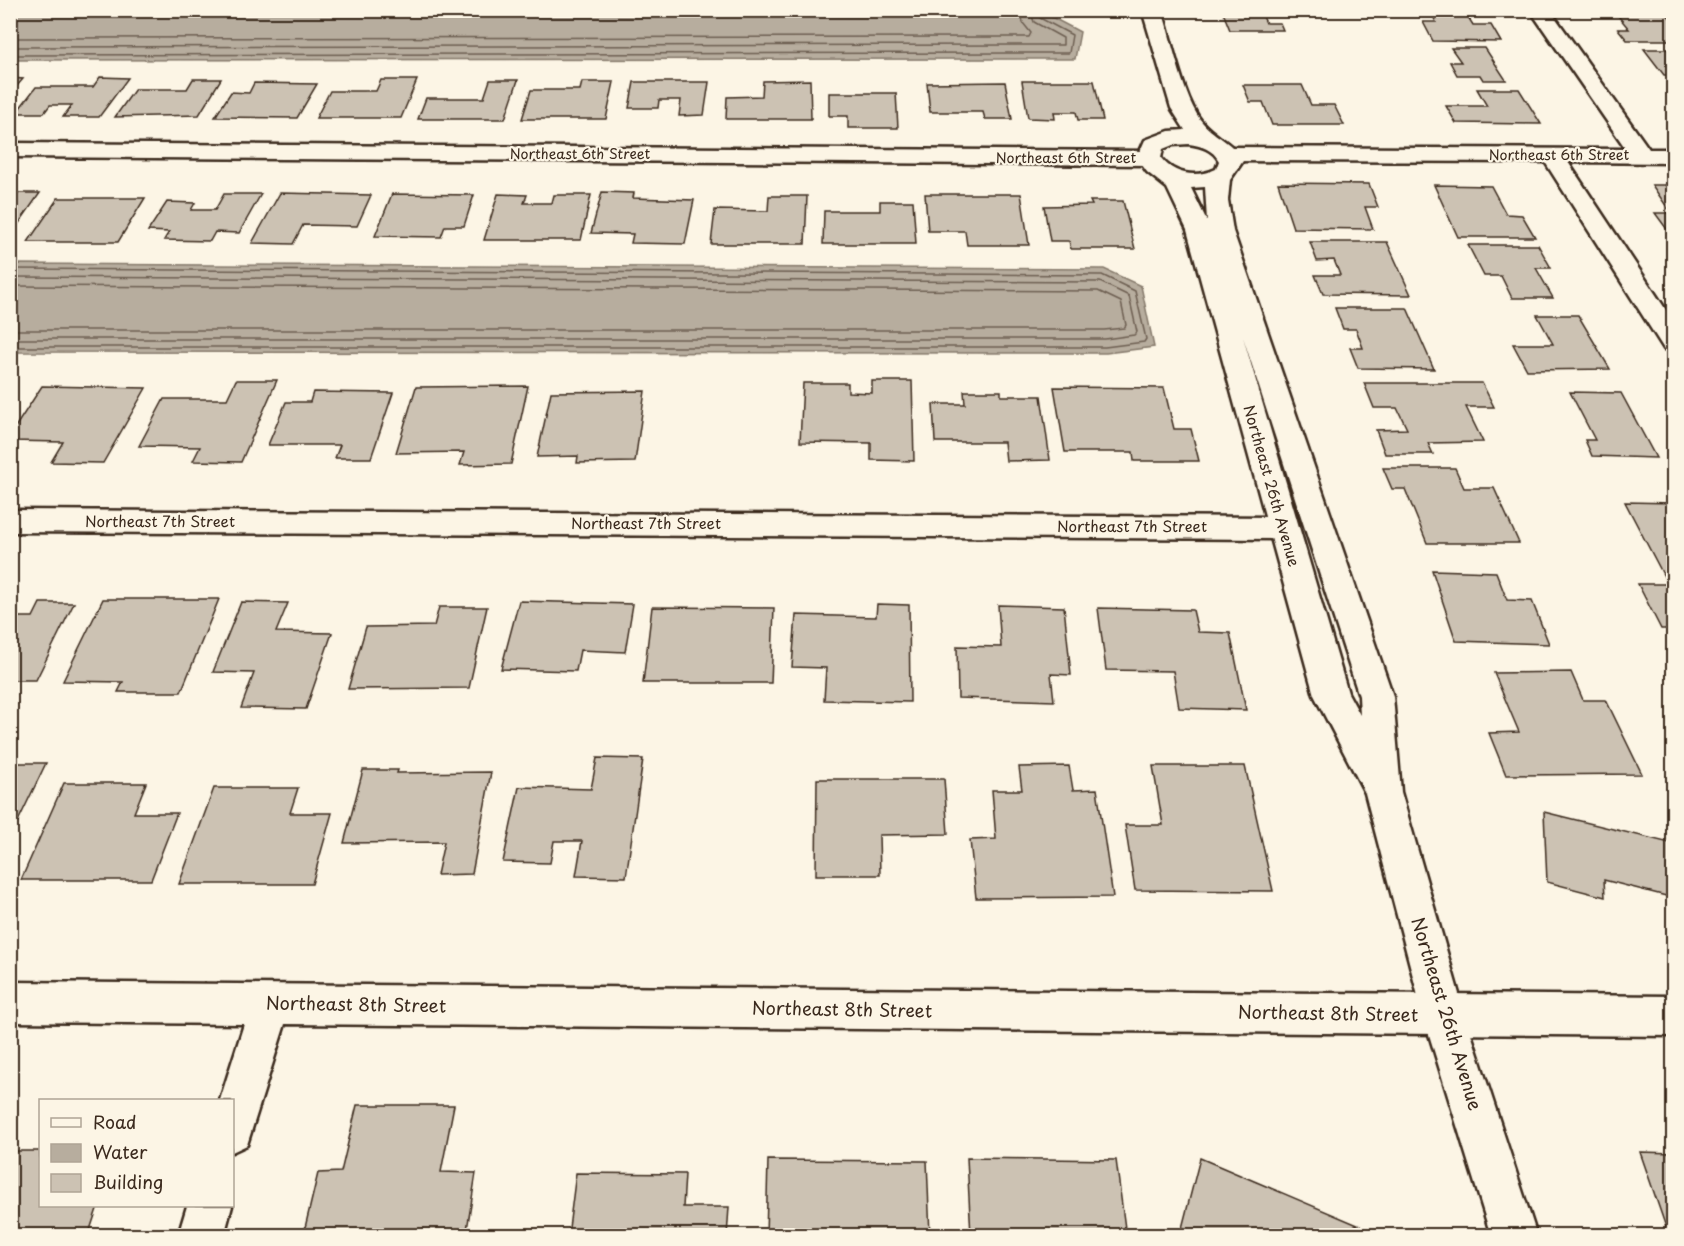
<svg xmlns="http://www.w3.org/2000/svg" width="1684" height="1246" font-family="'Playpen Sans',sans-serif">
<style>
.water{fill:#b7ad9e;stroke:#85796b;stroke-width:1.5}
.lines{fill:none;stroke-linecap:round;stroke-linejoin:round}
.shore{stroke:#6d5e51;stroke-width:1.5}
.building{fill:#ccc2b3;stroke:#3b2a1e;stroke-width:1.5}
.minor-casing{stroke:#3b2a1e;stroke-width:5}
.tertiary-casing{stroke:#3b2a1e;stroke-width:5}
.minor{fill:#fcf5e5;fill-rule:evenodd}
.tertiary{fill:#fcf5e5;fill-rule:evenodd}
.labels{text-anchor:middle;stroke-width:4.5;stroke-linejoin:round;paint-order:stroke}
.far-street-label{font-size:14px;fill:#3b2a1e;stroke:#fcf5e5}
.street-label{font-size:15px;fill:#3b2a1e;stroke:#fcf5e5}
.near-street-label{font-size:18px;fill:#3b2a1e;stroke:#fcf5e5}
</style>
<rect width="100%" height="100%" fill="#fcf5e5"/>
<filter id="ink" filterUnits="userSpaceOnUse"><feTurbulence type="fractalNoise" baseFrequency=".0167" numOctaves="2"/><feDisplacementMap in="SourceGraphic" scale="12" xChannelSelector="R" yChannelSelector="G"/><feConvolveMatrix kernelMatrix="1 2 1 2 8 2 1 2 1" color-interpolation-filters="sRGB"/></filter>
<g filter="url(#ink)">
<!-- water -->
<path class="water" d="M1038,10L1080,32L1075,59L10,60L11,10Z
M11,264L1104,269L1141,286L1154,347L1106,353L11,352Z"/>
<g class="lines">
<!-- shore -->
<path class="shore" d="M10,38L1029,37L1031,33L1023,23L1021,10
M10,47L1063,45V38L1034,22L1030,10
M10,55L1069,53L1072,35L1040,18L1037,10
M10,269L1102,275L1135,291L1146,339L1144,342L1105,347H10
M10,277L1100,282L1129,296L1137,332L1134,335L1105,339H10
M10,286L1098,291L1121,302L1126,325L1124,328L1104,330H10"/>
</g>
<!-- building -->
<path class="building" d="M1222,10H1260L1266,23H1280L1283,30H1230Z
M1430,11L1465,12L1473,25H1491L1501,42L1433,41L1423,22H1436Z
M1614,11H1664L1674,22V40H1627L1618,29H1629Z
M1451,48H1485L1506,80H1483L1480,75H1457L1450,62H1461Z
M1644,49H1674V75H1664Z
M100,77L128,78L99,117H63L72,105H50L44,113H16L36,87H93Z
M10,78L23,79L10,94Z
M193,79H221L199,115L115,117L135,89H187Z
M381,80H417L401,118H316L330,91H376Z
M490,80H518L505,119H418L426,98H484Z
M810,80L811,119H726L727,97L762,96L763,81Z
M1022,81H1094L1103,120H1078L1076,112H1054L1055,119L1028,118Z
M582,82H614L606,119H522L531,90H580Z
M634,82H709L704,115L679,116L681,100H659L658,108H629Z
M1005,82L1012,119H985L983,112H930L927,83Z
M254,83L317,84L297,118L215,117L231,92L249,93Z
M1243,85H1302L1311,105H1334L1344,125H1272L1263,102H1250Z
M1477,89H1519L1541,124L1456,123L1446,106H1487Z
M829,93H896L898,128H848V116H829Z
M1278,183L1369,184L1378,207H1365L1373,229L1293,228Z
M1434,185L1491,186L1506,214L1522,215L1535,237H1458Z
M1652,185H1674V232H1669L1655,213H1671Z
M602,192L634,193L633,198L694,200L685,244L631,243L633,234L591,233Z
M11,193H40L10,236V194Z
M280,193L371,195L357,226L303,225L293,244L252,243Z
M224,194H261L239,233L215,232L210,241L164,240L169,232L148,231L167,202L195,203L191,210H215Z
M392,194L474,195L464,226H445L441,237L375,236Z
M498,194L527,195L524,203H552L554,195H591L581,240H484Z
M925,194H1021L1029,245H967L965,231H928Z
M769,196H807L805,244H711L715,210L768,211Z
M58,198H145L118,242H28Z
M880,201H913L916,244H823L824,211H880Z
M1090,201H1123L1135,249H1071L1069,241H1050L1044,206L1092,205Z
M1310,242H1387L1411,295L1323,294L1315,275H1340L1334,260L1317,261Z
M1468,245H1538L1551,268H1536L1553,298H1512L1501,276H1484Z
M1335,308H1407L1434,369L1358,368L1350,348H1363L1356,329H1343Z
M1537,315H1578L1610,369L1527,370L1513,344H1553Z
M236,380H277L241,462L193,461L200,447L139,446L164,399H227Z
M872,381H912L914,461L871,460V443L800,442L803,383H848V392L872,393Z
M1364,383H1482L1494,407H1466L1483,442L1428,443L1433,454H1385L1376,430L1407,429L1397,408H1374Z
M42,386L146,388L103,463L51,462L63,442L10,441V435Z
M528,386L511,464L460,465L464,452L396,453L416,387Z
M1054,387L1164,388L1174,429H1191L1199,461H1134L1133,452H1065Z
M645,391L635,462L577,463L578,456L537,457L551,392Z
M964,391H1001V396H1041L1050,460L1006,461L1004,442H935L933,404H965Z
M313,392L393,393L371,458H335L340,445H268L286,402H310Z
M1570,392L1621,393L1656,458L1592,456L1585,440H1595Z
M1383,468H1455L1464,488H1494L1519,543H1427L1405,489H1392Z
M1625,502L1674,503V629H1661L1638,584H1668Z
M1432,570L1496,572L1507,600L1532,601L1549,644L1456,641Z
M103,599H219L181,692H118L123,682L63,681Z
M519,601L633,604L625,652L580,650L576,671L501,669Z
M241,602L288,603L276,632L332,633L306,709L241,708L254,673L213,672Z
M40,603H74L36,680H10V617H33Z
M877,604L909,605L910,702L824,700L826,668L792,667L796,615L876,617Z
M998,605L1064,607L1071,675L1051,674L1054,701L958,698L957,646L1001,647Z
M439,607H487L469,688L348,689L366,627L434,626Z
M652,607L774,608L771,683H643Z
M1098,608L1193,610L1198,632L1230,633L1246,710L1179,708L1173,671L1106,670Z
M1571,672L1583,700H1606L1642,774L1506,775L1489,733L1519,732L1494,673Z
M597,758L643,759L626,877L576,876L582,841H554L550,863L503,862L519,787L591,789Z
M10,763H46L10,838Z
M1069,766L1073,790L1097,789L1113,897L976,898L970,840L996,839L992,790H1022L1019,767Z
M1153,766H1245L1273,891L1135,890L1125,825H1163Z
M363,770H398L397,773L491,772L472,874L437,875L444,842L344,843Z
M817,779H944L948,834L879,835L880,875H816Z
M64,783H146L134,813H177L151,880H21Z
M214,788H298L290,813H332L312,884H179Z
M1544,812L1674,844V898L1604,880L1605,897L1547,882Z
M357,1105H454L441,1172L476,1173L466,1236H303L318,1173L341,1172Z
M10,1151H40V1206H98L88,1236H10Z
M1640,1152L1674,1153V1236H1669Z
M967,1158L1116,1160L1126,1236H971Z
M1200,1158L1360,1226L1359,1236H1180Z
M768,1160L927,1161L930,1236H766Z
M576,1173L685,1174L683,1207H729L727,1236H568Z"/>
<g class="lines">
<defs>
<path id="minor" d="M1530,10H1550L1649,149H1674V163L1568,162L1674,322V352L1664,349L1545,162L1229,161L1221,159L1217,154L1221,149L1229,147L1626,149Z
M10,143L1149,151L1157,153L1161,158L1157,163L1149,165L10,157Z
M10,510L1282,517L1293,520L1297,528L1293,536L1282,539L10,532Z
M10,982L1674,996V1036L285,1024L247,1145L232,1152V1100H220L244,1024L10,1022Z
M187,1206H232L224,1236H178Z"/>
<path id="tertiary" d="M1142,10H1162C1172,41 1184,101 1203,123C1216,138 1233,142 1243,161L1230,180L1228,200L1233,231L1393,696L1401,792L1465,1015L1537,1236H1491L1423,1015L1365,793L1314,695L1187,230L1167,188L1147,172L1137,158L1145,140L1169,131L1185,130L1171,108ZM1189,144C1201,146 1213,149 1219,161L1216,169C1196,178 1174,175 1161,158L1163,149L1173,145ZM1205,187L1207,221L1191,188ZM1243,337L1359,696L1360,715L1348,693Z"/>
</defs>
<!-- minor casing -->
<use href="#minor" class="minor-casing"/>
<!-- tertiary casing -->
<use href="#tertiary" class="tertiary-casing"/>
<!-- minor -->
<use href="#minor" class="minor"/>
<!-- tertiary -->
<use href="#tertiary" class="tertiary"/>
</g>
</g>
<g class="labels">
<!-- far-street labels -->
<g class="far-street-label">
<text x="580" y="159">Northeast 6th Street</text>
<text x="1559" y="160">Northeast 6th Street</text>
<text x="1066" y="163">Northeast 6th Street</text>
</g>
<!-- street labels -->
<g class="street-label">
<text transform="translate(1271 486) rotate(74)" y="5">Northeast 26th Avenue</text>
<text x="160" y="527">Northeast 7th Street</text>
<text x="646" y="529">Northeast 7th Street</text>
<text x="1132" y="532">Northeast 7th Street</text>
</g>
<!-- near-street labels -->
<g class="near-street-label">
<text transform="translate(356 1005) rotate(1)" y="6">Northeast 8th Street</text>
<text transform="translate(842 1010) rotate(1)" y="6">Northeast 8th Street</text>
<text transform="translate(1328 1014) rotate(1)" y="6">Northeast 8th Street</text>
<text transform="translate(1446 1014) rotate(73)" y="6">Northeast 26th Avenue</text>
</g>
</g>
<!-- margin -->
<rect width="1684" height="1246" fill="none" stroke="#fcf5e5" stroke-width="36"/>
<rect x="18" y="18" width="1648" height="1210" fill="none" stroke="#3b2a1e" stroke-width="2" filter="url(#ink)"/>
<!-- legend -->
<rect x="39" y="1099" width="195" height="108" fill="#fcf5e5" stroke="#afa495" stroke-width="1.5"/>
<rect x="51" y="1118" width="30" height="9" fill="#fcf5e5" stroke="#afa495" stroke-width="1.5"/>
<text x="93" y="1129" font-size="18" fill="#3b2a1e">Road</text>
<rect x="51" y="1144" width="30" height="18" fill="#b7ad9e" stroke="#afa495" stroke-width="1.5"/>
<text x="93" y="1159" font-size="18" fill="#3b2a1e">Water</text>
<rect x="51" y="1174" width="30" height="18" fill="#ccc2b3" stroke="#afa495" stroke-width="1.5"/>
<text x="93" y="1189" font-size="18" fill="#3b2a1e">Building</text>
</svg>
